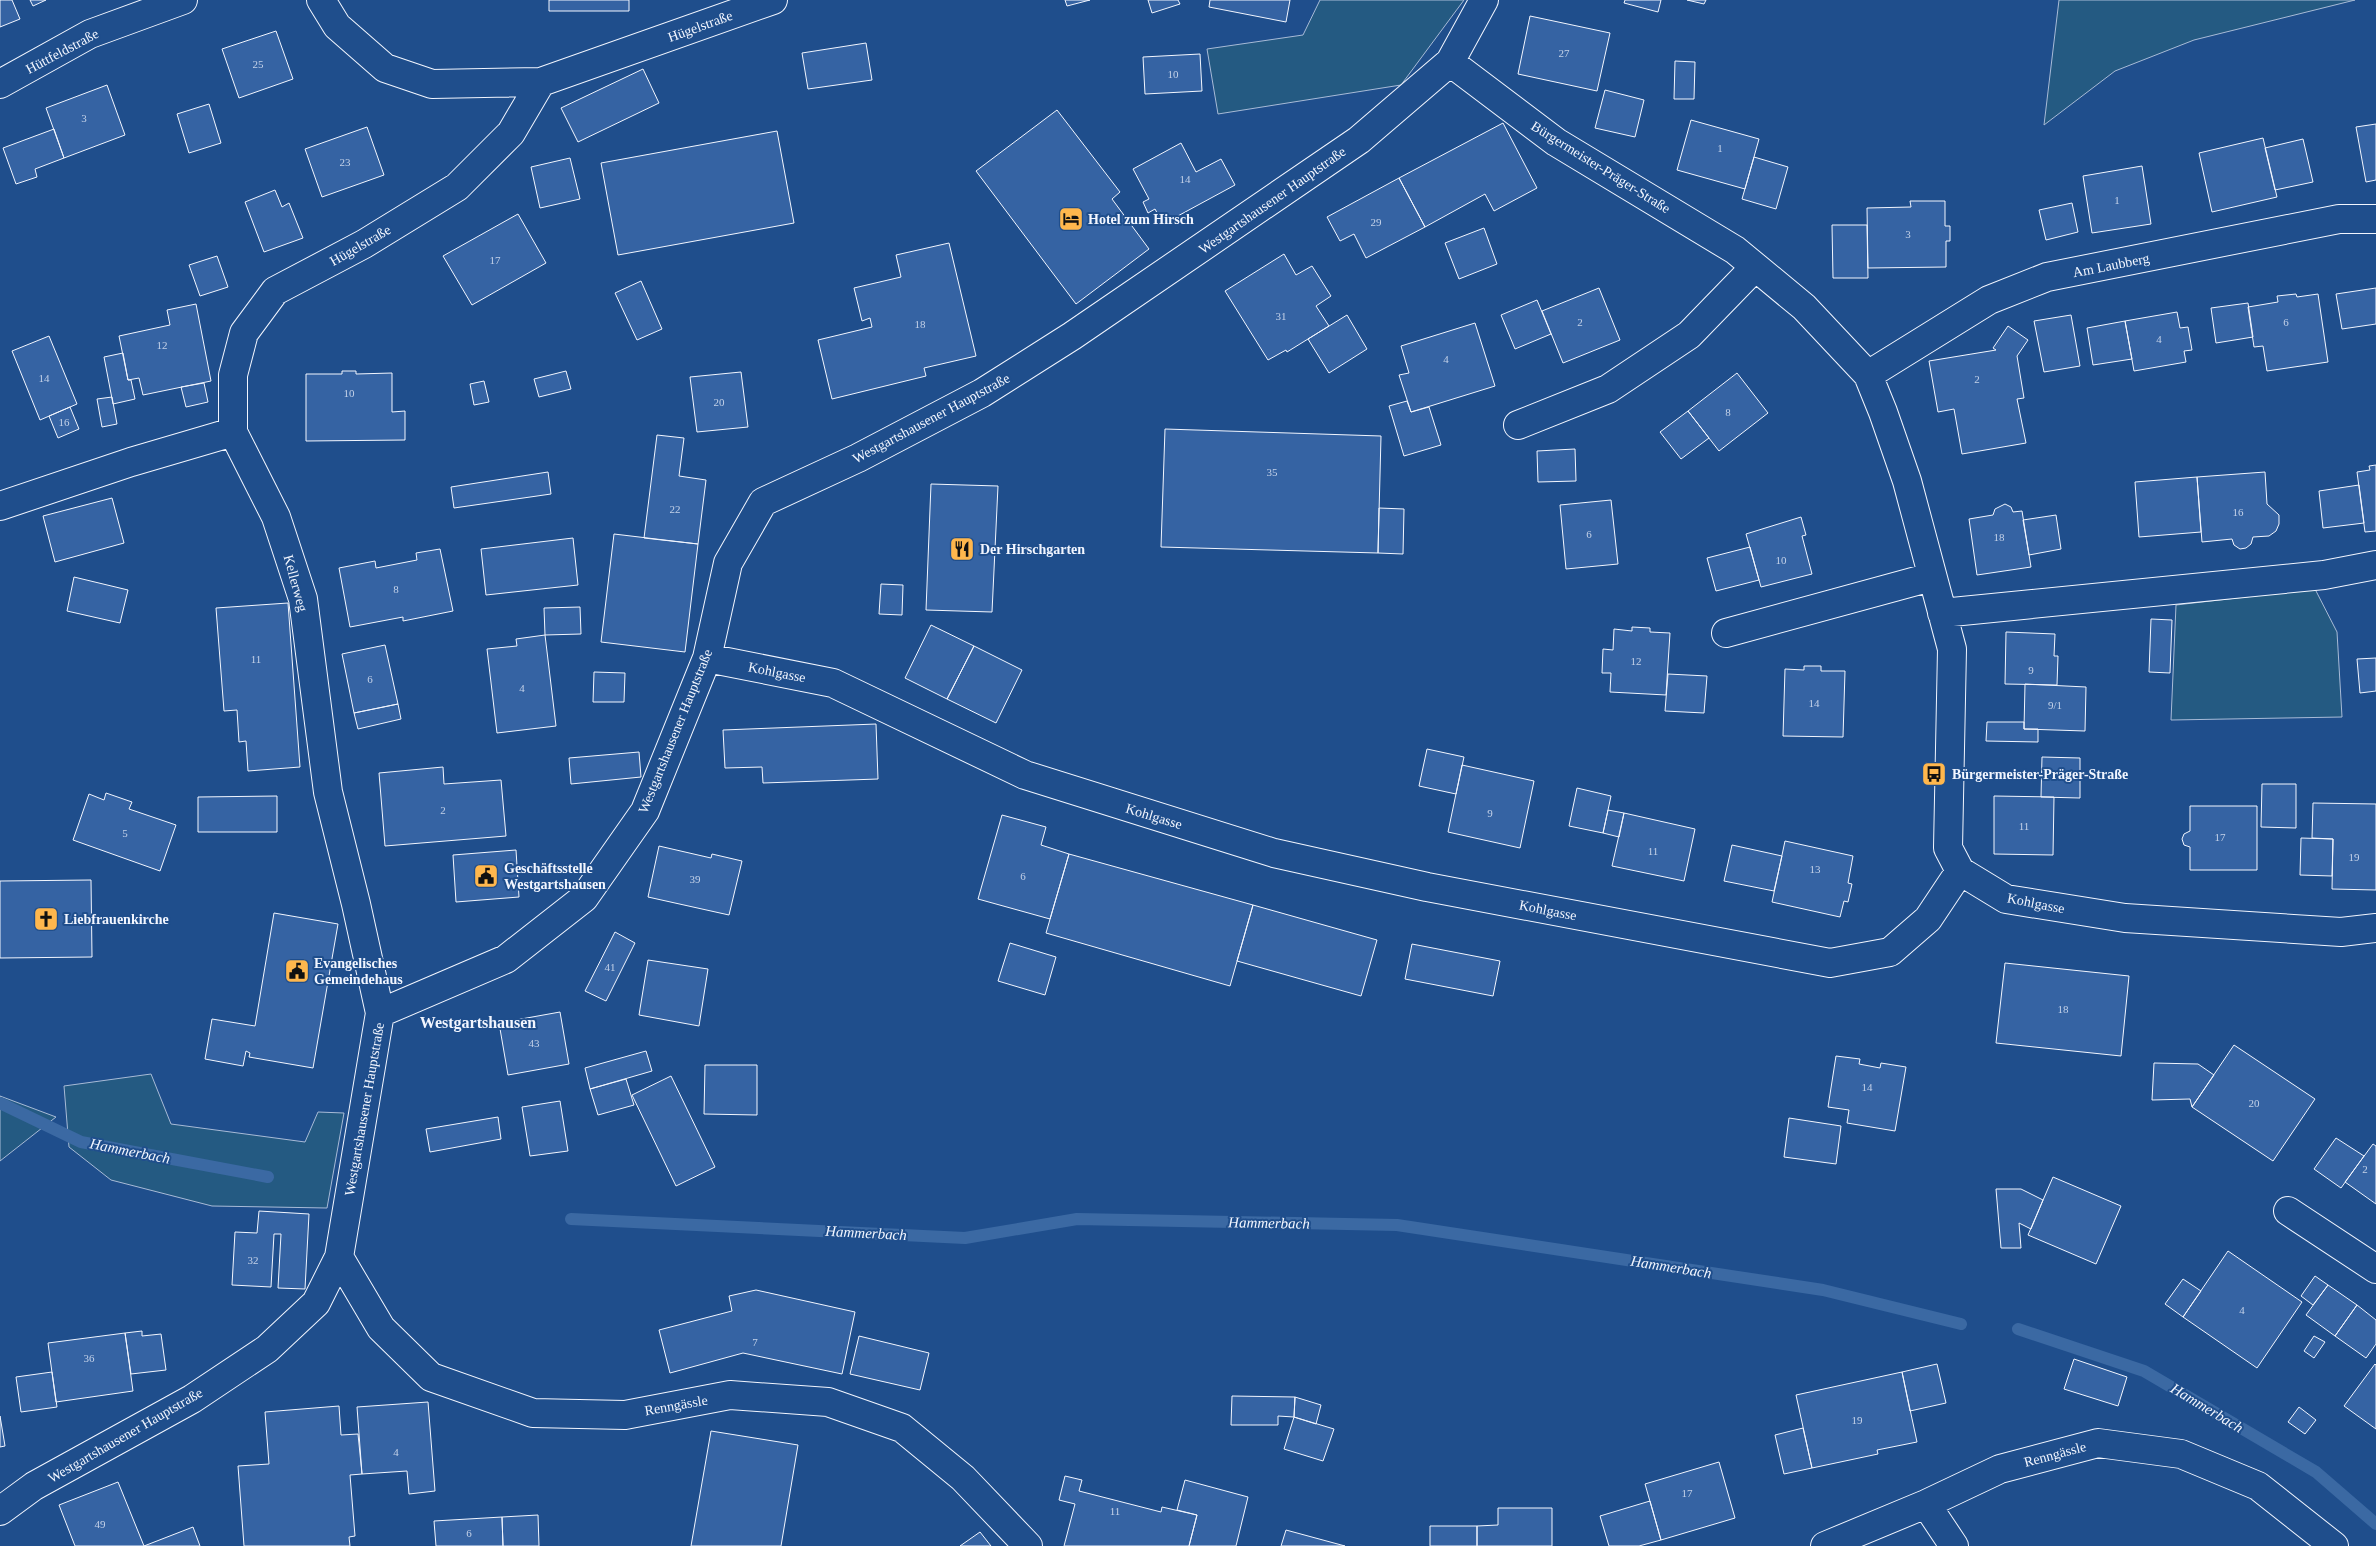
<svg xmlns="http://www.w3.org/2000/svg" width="2376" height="1546" font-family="Georgia,serif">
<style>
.green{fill:#245a82;stroke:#a8bbd7}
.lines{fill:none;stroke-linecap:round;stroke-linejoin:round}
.stream{stroke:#3b69a3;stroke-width:12}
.building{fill:#3563a3;stroke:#f2f6ff}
.street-casing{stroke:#f2f6ff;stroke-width:30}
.street{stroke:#1f4e8c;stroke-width:28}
.labels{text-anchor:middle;stroke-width:4;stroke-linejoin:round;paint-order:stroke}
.number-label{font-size:11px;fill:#c3d1e8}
.street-label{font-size:14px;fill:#f2f6ff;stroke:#1f4e8c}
.poi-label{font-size:14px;font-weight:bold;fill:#f2f6ff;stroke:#1f4e8c;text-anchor:start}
.water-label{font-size:15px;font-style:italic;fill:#f2f6ff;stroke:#1f4e8c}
.quarter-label{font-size:16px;font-weight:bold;fill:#f2f6ff;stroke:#1f4e8c}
</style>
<rect width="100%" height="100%" fill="#1f4e8c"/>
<!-- green -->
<path class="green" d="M1320,0H1464L1401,85L1218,114L1207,49L1303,35Z
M2059,0H2355L2194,40L2115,71L2044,125Z
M2315,589L2337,632L2342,717L2171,720L2176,605Z
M151,1074L171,1124L305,1142L318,1112L344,1113L327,1208L212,1206L111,1180L69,1147L64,1086Z
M0,1096L56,1117L0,1161Z"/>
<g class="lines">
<!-- stream -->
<path class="stream" d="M0,1103L81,1142L268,1177
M571,1219L965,1238L1077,1219L1397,1225L1823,1290L1961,1324
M2018,1329L2144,1371L2316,1472L2376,1524"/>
</g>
<!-- building -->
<path class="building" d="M0,0H12L20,19L0,27Z
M30,0H46L33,6Z
M549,0H629V11H549Z
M1065,0H1090L1067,6Z
M1148,0H1178L1180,4L1152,13Z
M1210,0H1290L1286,22L1209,7Z
M1625,0H1661L1658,12L1624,3Z
M1687,0H1706L1704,4Z
M1530,16L1610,33L1597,91L1518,74Z
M276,31L293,79L239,98L222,49Z
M866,43L872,80L808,89L802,53Z
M1200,54L1202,91L1145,94L1143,57Z
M1675,61L1695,62L1694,99H1674Z
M643,69L659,103L578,142L561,108Z
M107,85L125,135L64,158L46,108Z
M1605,90L1644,100L1635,137L1595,128Z
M209,104L221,143L189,153L177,114Z
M1057,110L1120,192L1112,199L1149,249L1076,304L976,171Z
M1691,120L1759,139L1745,189L1677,170Z
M1503,123L1537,188L1494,211L1485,194L1425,227L1399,178Z
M2376,124V180L2366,182L2356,127Z
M367,127L384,175L322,197L305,149Z
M54,129L64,158L35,169L37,177L16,184L3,148Z
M777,131L794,223L618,255L601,163Z
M2263,138L2277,197L2212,212L2199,153Z
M2303,139L2313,182L2275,190L2265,148Z
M1181,143L1196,172L1221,159L1235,185L1163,224L1155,209L1148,213L1143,202L1149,199L1133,169Z
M1754,157L1788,167L1776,209L1742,199Z
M570,158L580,199L540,208L531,167Z
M2142,166L2151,224L2092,233L2083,176Z
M1399,178L1425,227L1366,258L1354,234L1340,241L1327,217Z
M275,190L282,207L289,203L303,238L264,252L245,202Z
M1910,201H1945V226H1950V241H1946V267L1868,268L1867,208L1911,207Z
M2072,203L2078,232L2046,240L2039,210Z
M518,214L546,263L472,305L443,256Z
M1832,225H1867L1868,278H1833Z
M1484,228L1497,264L1459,279L1445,243Z
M949,243L976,356L924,368L926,376L832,399L818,340L872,327L870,318L862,321L854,288L901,277L896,255Z
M1284,254L1296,275L1312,266L1331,296L1316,306L1329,326L1287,352L1286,350L1268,360L1225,291Z
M217,256L228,287L200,296L189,265Z
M641,281L662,329L637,340L615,293Z
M1599,288L1620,340L1563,363L1542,311Z
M2376,288V324L2342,329L2336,294Z
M2296,294L2297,297L2318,294L2328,362L2267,371L2263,346L2254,347L2248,307L2278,302L2277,296Z
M1537,300L1551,334L1515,349L1501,315Z
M2248,303L2253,337L2216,343L2211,308Z
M196,304L211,381L143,395L139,378L128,380L119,336L170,325L167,310Z
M2177,312L2180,328L2188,327L2192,350L2184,351L2186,362L2134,371L2125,321Z
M1347,315L1367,349L1329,373L1308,339Z
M2071,315L2080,366L2044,372L2034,321Z
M2125,321L2132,359L2093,365L2087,328Z
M1475,323L1495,386L1411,412L1399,375L1409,373L1401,346Z
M2008,326L2028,340L2017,356L2024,398L2017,399L2026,443L1962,454L1954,409L1938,412L1929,361L1996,350L1993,348Z
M49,336L77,404L40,420L12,351Z
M123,353L128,380H131L135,399L113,404L104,357Z
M342,371H356V374L392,373V412L405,411V440L306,441V374H342Z
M566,371L571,389L539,397L534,379Z
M741,372L748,427L697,432L690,377Z
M1737,373L1768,413L1719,451L1688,411Z
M484,381L489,402L474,405L470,384Z
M204,383L208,402L186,407L181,387Z
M112,397L117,424L102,427L97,399Z
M1407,401L1411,412L1429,407L1441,445L1404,456L1389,406Z
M70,407L79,429L58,438L49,416Z
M1688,411L1709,438L1681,459L1660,432Z
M1165,429L1381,436L1378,553L1161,547Z
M657,435L684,438L679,476L706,480L698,544L644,538Z
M1575,449L1576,481L1538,482L1537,451Z
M2376,465V531L2365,532L2357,472L2370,470L2369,466Z
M548,472L551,494L454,508L451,487Z
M2265,472L2267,504L2279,515V524L2276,531L2269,536L2253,537L2251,544L2246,548L2240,549L2234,545L2232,539L2202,542L2197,477Z
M2197,477L2201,532L2139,537L2135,482Z
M931,484L998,486L992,612L926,610Z
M2359,485L2364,523L2323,528L2319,491Z
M112,498L124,543L55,562L43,516Z
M1611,500L1618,564L1566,569L1560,505Z
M2005,504L2011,507L2013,512L2022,511L2031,567L1977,575L1969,519L1993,515L1995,509Z
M1379,508L1404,509L1403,554L1378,553Z
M2056,515L2061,549L2029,555L2023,520Z
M1801,517L1806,535L1802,536L1812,574L1761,587L1746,534Z
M614,534L698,544L685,652L601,642Z
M573,538L578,585L486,595L481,549Z
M1750,547L1759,580L1716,591L1707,558Z
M440,549L453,611L403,621V617L350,627L339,568L375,561L376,568L417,560L416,553Z
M74,577L128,590L120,623L67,611Z
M881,584L903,585L902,615L879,614Z
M288,603L300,767L248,771L246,741L239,742L237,710L224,711L216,608Z
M580,607L581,634L545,635L544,608Z
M2151,619L2172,620L2170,673L2149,672Z
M931,625L974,646L947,699L905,678Z
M1632,627L1650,628V632L1670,633L1666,695L1610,692L1611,673H1602L1603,649L1613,650L1614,629L1632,631Z
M2006,632L2055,634L2054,656H2058L2057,685L2005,684Z
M545,635L556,726L497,733L487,649L517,646L516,639Z
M385,645L398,704L354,713L342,654Z
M974,646L1022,670L996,723L947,699Z
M2376,658V691L2360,693L2357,659Z
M1804,666H1821V671H1845L1843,737L1783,736L1785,669L1804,670Z
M594,672L625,673L624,702H593Z
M1668,674L1707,676L1704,713L1665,711Z
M2025,684L2086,687L2085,731L2024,729Z
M398,704L401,719L358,729L354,713Z
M1987,722H2024V729H2038V742L1986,741Z
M876,724L878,779L763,783L762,767L725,768L723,730Z
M1427,749L1464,757L1456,794L1419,786Z
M639,752L641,777L571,784L569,758Z
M2042,757L2080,758V798L2041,797Z
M1462,765L1534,781L1520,848L1448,832Z
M443,767L444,784L501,780L506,836L385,846L379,773Z
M2262,784H2296V828L2261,827Z
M1577,788L1611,796L1603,833L1569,826Z
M106,793L132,802L129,809L176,825L160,871L73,840L89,794L104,800Z
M277,796V832H198V797Z
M1994,796L2054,797L2053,855L1994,854Z
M2313,803L2376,804V890L2332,889L2333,839L2312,838Z
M2190,806H2257V870H2190V847L2184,845L2182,839L2184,834L2190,831Z
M1608,810L1624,813L1619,837L1603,833Z
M1624,813L1695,829L1684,881L1612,866Z
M1002,815L1046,827L1041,845L1069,854L1050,919L978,899Z
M2301,838L2333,839L2332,876L2300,875Z
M1785,841L1853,856L1848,883L1852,884L1848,902L1844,901L1840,917L1772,902Z
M1732,845L1782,856L1774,891L1724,881Z
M659,846L711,858L712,854L742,861L729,915L648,897Z
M516,850L519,897L456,902L453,855Z
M1069,854L1253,905L1230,986L1046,933Z
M91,880L92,957L0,958V881Z
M1253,905L1377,940L1361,996L1237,961Z
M274,913L338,924L313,1068L249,1057L250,1053L246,1051L243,1066L205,1059L212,1019L255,1026Z
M615,932L635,943L606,1001L585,991Z
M1010,943L1056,957L1045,995L998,981Z
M1412,944L1500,961L1493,996L1405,979Z
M648,960L708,969L699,1026L639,1015Z
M2005,963L2129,976L2121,1056L1996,1043Z
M560,1012L569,1064L508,1075L499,1023Z
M2234,1045L2315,1099L2273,1161L2192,1107Z
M646,1051L652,1071L590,1089L585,1068Z
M1836,1056L1860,1059L1859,1064L1880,1068L1881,1063L1906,1067L1895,1131L1847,1123L1849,1110L1828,1107Z
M2154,1063L2198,1064L2214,1075L2192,1107L2190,1099L2152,1100Z
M705,1065H757V1115L704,1114Z
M671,1076L715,1167L676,1186L632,1095Z
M626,1079L634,1105L598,1115L590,1089Z
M560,1101L568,1151L530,1156L522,1107Z
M498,1117L501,1139L430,1152L426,1129Z
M1789,1118L1841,1126L1836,1164L1784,1157Z
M2336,1138L2364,1156L2341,1188L2314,1169Z
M2373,1144L2376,1146V1204L2345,1182Z
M2053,1177L2121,1206L2096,1264L2028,1235Z
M1996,1189H2021L2043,1200L2031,1229L2019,1223L2021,1248H2001Z
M259,1211L309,1214L305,1289L278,1288L281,1234H274L271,1287L232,1285L235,1232L257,1233Z
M2228,1251L2302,1302L2257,1368L2183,1317Z
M2315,1276L2328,1285L2313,1305L2301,1296Z
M2183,1279L2201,1291L2183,1317L2165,1304Z
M2328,1285L2357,1305L2335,1336L2306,1315Z
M756,1290L855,1312L842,1374L743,1353L670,1373L659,1330L732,1311L729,1296Z
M2357,1305L2376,1320V1344L2366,1358L2335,1336Z
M142,1331V1336L161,1334L166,1370L131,1374L125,1333Z
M125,1333L133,1391L56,1402L48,1343Z
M859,1336L929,1353L920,1390L850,1374Z
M2314,1336L2325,1342L2314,1358L2304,1351Z
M2074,1359L2127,1377L2118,1406L2064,1389Z
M1937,1364L1946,1403L1910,1411L1902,1372Z
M2375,1364L2376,1365V1429L2344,1406Z
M52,1372L57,1407L21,1412L16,1377Z
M1902,1372L1917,1442L1877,1450L1878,1454L1812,1468L1796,1395Z
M1232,1396L1295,1397L1294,1417L1278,1416V1425H1231Z
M1295,1397L1321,1405L1316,1424L1294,1417Z
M428,1402L435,1491L409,1494L407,1471L362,1474L357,1407Z
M339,1406L341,1435L358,1434L362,1474L350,1475L355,1536L349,1537L350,1546H244L238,1466L269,1464L265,1412Z
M2299,1407L2316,1420L2305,1434L2288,1422Z
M0,1416L5,1446L0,1447Z
M1294,1417L1334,1429L1323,1461L1284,1449Z
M1803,1428L1812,1468L1784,1474L1775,1435Z
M711,1431L798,1445L781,1546H691Z
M1719,1462L1735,1518L1661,1540L1645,1484Z
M1065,1476L1082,1480L1079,1491L1161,1512L1162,1507L1197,1515L1189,1546H1064L1075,1504L1059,1500Z
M1185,1480L1248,1497L1236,1546H1189L1197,1515L1177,1510Z
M118,1482L144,1546H75L59,1505Z
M1650,1501L1661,1540L1639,1546H1609L1600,1516Z
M1498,1508H1552V1546H1477V1526L1498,1525Z
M538,1515L539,1546H503L502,1517Z
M502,1517L503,1546H436L434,1521Z
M1430,1526H1477V1546H1430Z
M193,1527L200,1546H144Z
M1286,1530L1345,1546H1281Z
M980,1532L991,1546H960Z"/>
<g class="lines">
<defs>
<path id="street" d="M321,0L337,26L385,68L432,84L541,82
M1450,62L1556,142L1735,250L1804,307L1868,375L1883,412L1907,481L1952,649L1948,848L1960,871
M0,84L90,34L183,0
M1868,375L1989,300L2047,277L2339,219H2376
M1518,425L1608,389L1689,335L1755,267
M233,432V375L244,333L275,291L364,244L457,187L511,133L541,82L773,0
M0,506L131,462L233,432L276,517L303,599L328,792L356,904L380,1013
M1942,613L2324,575L2376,565
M1726,633L1931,577
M707,658L833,683L1025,775L1274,853L1427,887L1830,963L1890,952L1928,919L1960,871L2006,899L2125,918L2341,932L2376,928
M2288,1211L2376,1269
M339,1257L381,1328L431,1377L533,1413L625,1415L730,1395L828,1402L902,1428L963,1478L1028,1546
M1926,1504L1954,1546
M0,1511L34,1486L192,1399L267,1349L316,1303L339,1257L380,1013L506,959L584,898L645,811L707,658L728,563L763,502L858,458L982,393L1072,336L1359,140L1450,62L1484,0
M1825,1546L1926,1504L2000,1469L2098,1443L2181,1454L2258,1486L2334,1546"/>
</defs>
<!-- street casing -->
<use href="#street" class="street-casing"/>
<!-- street -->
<use href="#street" class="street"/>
</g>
<!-- icons -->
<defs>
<symbol id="hotel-square" viewBox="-11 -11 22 22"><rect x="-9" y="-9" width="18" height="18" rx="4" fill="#ffb74d" stroke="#1f4e8c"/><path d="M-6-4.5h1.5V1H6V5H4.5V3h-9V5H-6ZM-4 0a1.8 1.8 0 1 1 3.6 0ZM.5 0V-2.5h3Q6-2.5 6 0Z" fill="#111"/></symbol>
<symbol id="restaurant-square" viewBox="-11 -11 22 22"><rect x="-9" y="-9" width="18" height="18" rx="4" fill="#ffb74d" stroke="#1f4e8c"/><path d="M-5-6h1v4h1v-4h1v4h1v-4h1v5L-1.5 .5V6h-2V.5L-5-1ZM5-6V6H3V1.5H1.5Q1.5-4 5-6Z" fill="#111"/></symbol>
<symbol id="bus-square" viewBox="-11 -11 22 22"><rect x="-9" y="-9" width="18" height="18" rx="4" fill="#ffb74d" stroke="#1f4e8c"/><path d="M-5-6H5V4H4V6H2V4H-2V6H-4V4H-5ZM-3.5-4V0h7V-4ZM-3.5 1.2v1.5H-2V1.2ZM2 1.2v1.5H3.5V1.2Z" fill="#111"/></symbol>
<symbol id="civic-square" viewBox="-11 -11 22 22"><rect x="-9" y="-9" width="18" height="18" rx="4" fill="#ffb74d" stroke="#1f4e8c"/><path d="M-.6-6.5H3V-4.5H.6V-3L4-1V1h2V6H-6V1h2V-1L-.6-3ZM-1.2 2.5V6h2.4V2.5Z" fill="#111"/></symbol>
<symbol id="church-square" viewBox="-11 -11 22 22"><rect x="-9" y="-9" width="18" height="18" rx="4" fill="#ffb74d" stroke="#1f4e8c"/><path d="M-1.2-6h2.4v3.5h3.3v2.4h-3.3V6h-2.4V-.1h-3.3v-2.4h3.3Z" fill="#111"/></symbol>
</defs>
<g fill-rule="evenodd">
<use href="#hotel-square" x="1057" y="205" width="28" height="28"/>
<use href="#restaurant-square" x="948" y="535" width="28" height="28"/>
<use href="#bus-square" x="1920" y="760" width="28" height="28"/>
<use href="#civic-square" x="472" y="862" width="28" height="28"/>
<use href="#church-square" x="32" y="905" width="28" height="28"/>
<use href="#civic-square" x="283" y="957" width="28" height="28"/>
</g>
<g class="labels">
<!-- number labels -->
<g class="number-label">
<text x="1564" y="57">27</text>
<text x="258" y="68">25</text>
<text x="1173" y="78">10</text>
<text x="84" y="122">3</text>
<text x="1720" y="152">1</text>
<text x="345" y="166">23</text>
<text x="1185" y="183">14</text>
<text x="2117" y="204">1</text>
<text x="1376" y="226">29</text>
<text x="1908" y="238">3</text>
<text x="495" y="264">17</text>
<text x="1281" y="320">31</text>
<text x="1580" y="326">2</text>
<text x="2286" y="326">6</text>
<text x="920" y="328">18</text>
<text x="2159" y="343">4</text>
<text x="162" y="349">12</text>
<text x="1446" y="363">4</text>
<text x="44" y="382">14</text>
<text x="1977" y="383">2</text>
<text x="349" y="397">10</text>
<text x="719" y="406">20</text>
<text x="1728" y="416">8</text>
<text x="64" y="426">16</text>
<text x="1272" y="476">35</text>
<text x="675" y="513">22</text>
<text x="2238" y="516">16</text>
<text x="1589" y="538">6</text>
<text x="1999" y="541">18</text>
<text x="1781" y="564">10</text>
<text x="396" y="593">8</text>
<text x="256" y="663">11</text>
<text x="1636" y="665">12</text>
<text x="2031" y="674">9</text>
<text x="370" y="683">6</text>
<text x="522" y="692">4</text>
<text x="1814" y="707">14</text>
<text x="2055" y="709">9/1</text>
<text x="443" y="814">2</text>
<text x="1490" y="817">9</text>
<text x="2024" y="830">11</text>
<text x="125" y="837">5</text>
<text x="2220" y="841">17</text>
<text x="1653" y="855">11</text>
<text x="2354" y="861">19</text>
<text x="1815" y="873">13</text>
<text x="1023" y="880">6</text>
<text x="695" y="883">39</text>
<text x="610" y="971">41</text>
<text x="2063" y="1013">18</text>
<text x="534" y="1047">43</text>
<text x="1867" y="1091">14</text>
<text x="2254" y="1107">20</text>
<text x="2365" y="1173">2</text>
<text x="253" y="1264">32</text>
<text x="2242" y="1314">4</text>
<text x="755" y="1346">7</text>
<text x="89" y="1362">36</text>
<text x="1857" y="1424">19</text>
<text x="396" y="1456">4</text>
<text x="1687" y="1497">17</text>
<text x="1115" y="1515">11</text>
<text x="100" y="1528">49</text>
<text x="469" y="1537">6</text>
</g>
<!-- street labels -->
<g class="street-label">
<text transform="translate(700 26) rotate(-20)" y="5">Hügelstraße</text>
<text transform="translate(62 51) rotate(-28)" y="5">Hüttfeldstraße</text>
<text transform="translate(1601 167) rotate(32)" y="5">Bürgermeister-Präger-Straße</text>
<text transform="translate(1272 200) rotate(-35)" y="5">Westgartshausener Hauptstraße</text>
<text transform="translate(360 245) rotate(-30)" y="5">Hügelstraße</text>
<text transform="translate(2111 265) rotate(-11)" y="5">Am Laubberg</text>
<text transform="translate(931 418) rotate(-28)" y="5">Westgartshausener Hauptstraße</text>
<text transform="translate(296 583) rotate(75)" y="5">Kellerweg</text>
<text transform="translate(777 672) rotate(11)" y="5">Kohlgasse</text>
<text transform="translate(675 731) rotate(-68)" y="5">Westgartshausener Hauptstraße</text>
<text transform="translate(1154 816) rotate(17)" y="5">Kohlgasse</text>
<text transform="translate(2036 903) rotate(11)" y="5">Kohlgasse</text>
<text transform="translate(1548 910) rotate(11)" y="5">Kohlgasse</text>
<text transform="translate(364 1109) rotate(-80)" y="5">Westgartshausener Hauptstraße</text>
<text transform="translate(676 1405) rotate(-10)" y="5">Renngässle</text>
<text transform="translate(125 1435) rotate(-30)" y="5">Westgartshausener Hauptstraße</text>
<text transform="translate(2055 1454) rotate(-15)" y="5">Renngässle</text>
</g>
<!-- poi labels -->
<g class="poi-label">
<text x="1088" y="224">Hotel zum Hirsch</text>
<text x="980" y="554">Der Hirschgarten</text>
<text x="1952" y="779">Bürgermeister-Präger-Straße</text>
<text x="504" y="873">Geschäftsstelle<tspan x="504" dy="16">Westgartshausen</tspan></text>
<text x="64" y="924">Liebfrauenkirche</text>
<text x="314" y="968">Evangelisches<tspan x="314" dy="16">Gemeindehaus</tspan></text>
</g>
<!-- water labels -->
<g class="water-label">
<text transform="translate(130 1151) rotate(11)" y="5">Hammerbach</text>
<text transform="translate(1269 1223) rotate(1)" y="5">Hammerbach</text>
<text transform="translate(866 1233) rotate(3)" y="5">Hammerbach</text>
<text transform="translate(1671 1267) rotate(9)" y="5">Hammerbach</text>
<text transform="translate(2207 1408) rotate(31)" y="5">Hammerbach</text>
</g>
<!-- quarter labels -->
<g class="quarter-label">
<text x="478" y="1028">Westgartshausen</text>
</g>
</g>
</svg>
